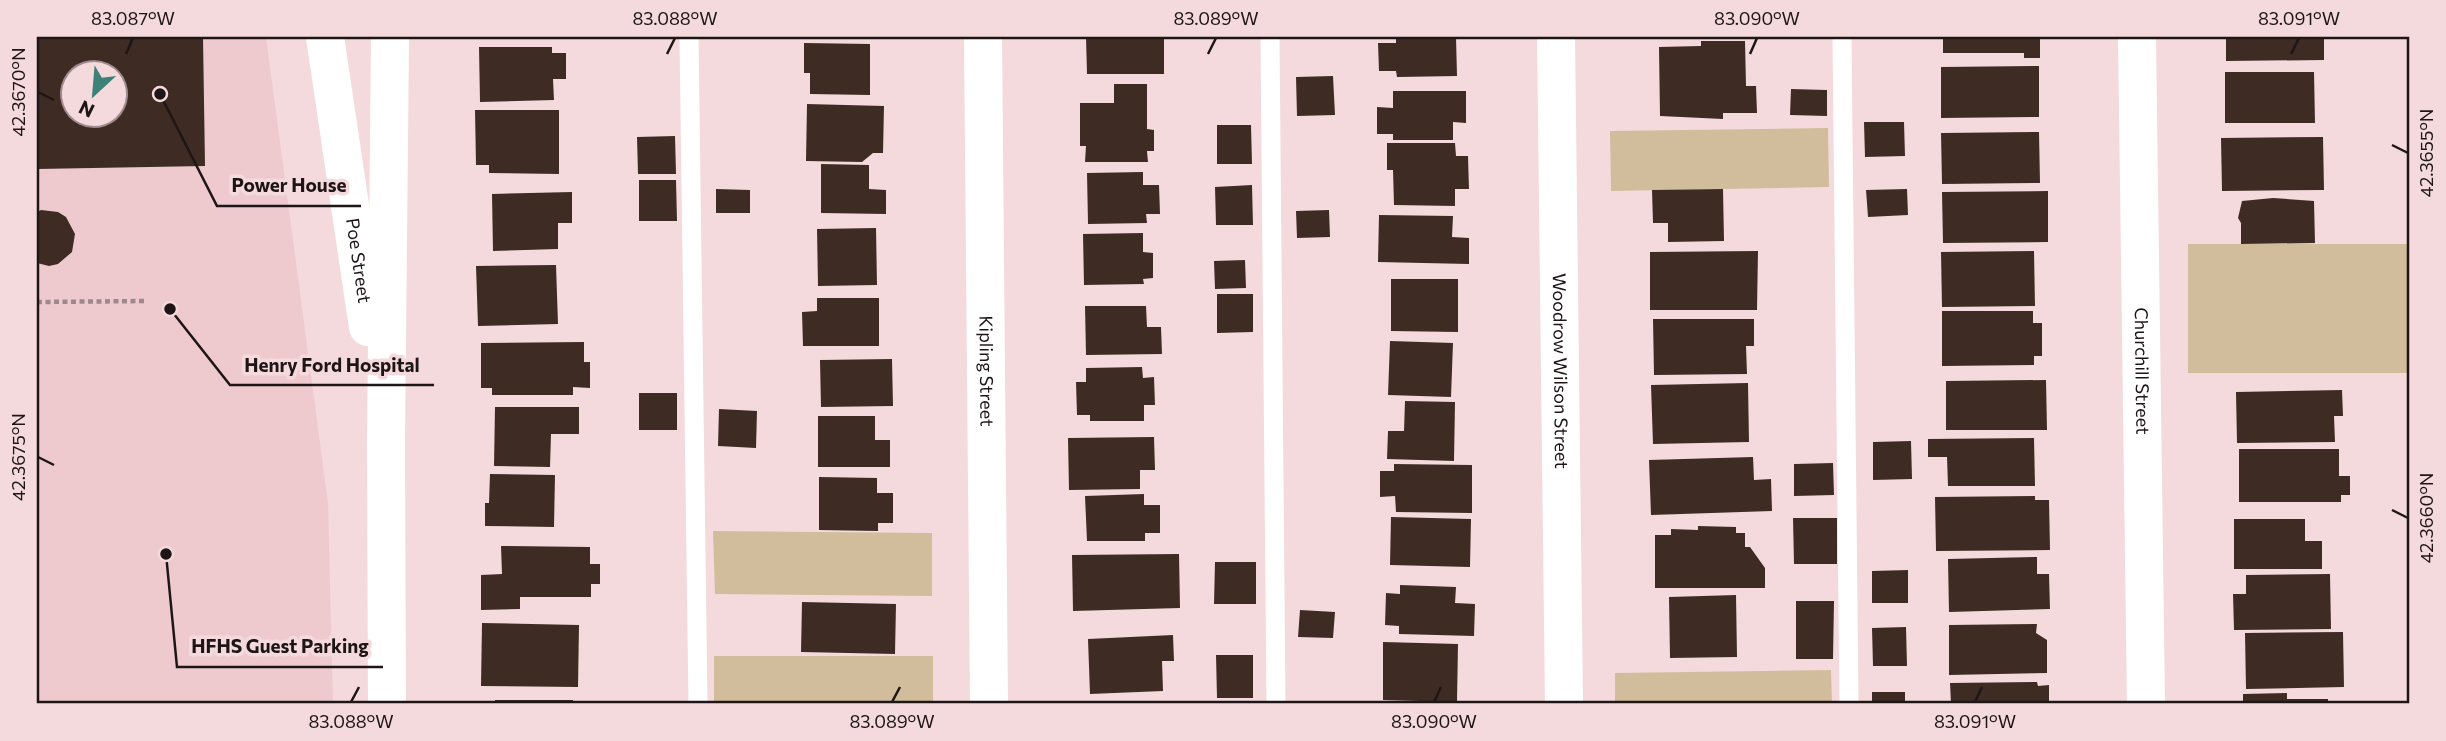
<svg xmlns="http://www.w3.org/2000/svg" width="2446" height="741" font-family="Commissioner,sans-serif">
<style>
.built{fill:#eecace;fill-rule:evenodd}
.green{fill:#d1bd9c}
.building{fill:#3e2c24;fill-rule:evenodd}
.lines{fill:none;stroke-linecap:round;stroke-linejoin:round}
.path{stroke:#9d898b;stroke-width:4.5;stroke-dasharray:5 3.5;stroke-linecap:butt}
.lane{stroke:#fff;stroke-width:19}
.street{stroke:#fff;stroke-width:38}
.ticks{fill:none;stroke:#1e1516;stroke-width:2.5}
.labels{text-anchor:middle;stroke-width:7;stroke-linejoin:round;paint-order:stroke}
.street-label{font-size:18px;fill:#1e1516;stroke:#f5dadd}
.leader{fill:none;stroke:#1e1516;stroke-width:2.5}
.callout-dot{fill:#1e1516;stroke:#f5dadd;stroke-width:2.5}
.callout-label{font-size:19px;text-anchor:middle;font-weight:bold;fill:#1e1516;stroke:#f5dadd;stroke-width:7;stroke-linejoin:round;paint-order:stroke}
.neatline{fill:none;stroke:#1e1516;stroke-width:2.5}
.ticks-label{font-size:18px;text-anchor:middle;fill:#1e1516}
</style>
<rect width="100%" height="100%" fill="#f5dadd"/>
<!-- built -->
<path class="built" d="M37,37H266L328,503L333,704H37ZM74,74H116V116H74Z"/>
<!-- green -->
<path class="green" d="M1828,128L1829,187L1611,191L1610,131Z
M2188,244H2409V373H2188Z
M713,531L932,533V596L715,594Z
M714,656H933V704H714Z
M1831,670L1832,704H1615V673Z"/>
<!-- building -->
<path class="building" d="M37,37H203L205,166L37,169ZM74,74H116V116H74Z
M1086,37H1164V74H1087Z
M1396,37H1456L1457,76L1397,77L1396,71H1379L1378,43H1396Z
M1943,37H2040V58H2024V53H1943Z
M2226,37H2324V60L2226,61Z
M1701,41H1745L1746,86H1756L1757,113H1723V119L1660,116L1659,47L1701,46Z
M804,43L870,44V95L810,94V73H804Z
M479,47H552V53H566V79H553L554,100L480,102Z
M2039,66V117L1941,118V67Z
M2225,72H2314L2315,123H2225Z
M1333,76L1335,115L1297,116L1296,77Z
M1114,84H1147V129L1154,130V151H1147L1148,162H1085L1086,146H1080V103H1114Z
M1791,89L1827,90V116L1790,115Z
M1393,91H1466V123L1453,122V140H1393V134H1377V107L1393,108Z
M807,104L884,106L883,153H873L862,162L806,161Z
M475,110H559V174L489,173V165H476Z
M1864,122H1904L1905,156L1865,157Z
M1217,125H1251L1252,164H1217Z
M2039,132L2040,183L1942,184L1941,133Z
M675,136L676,174H638L637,137Z
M2323,137L2324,190L2222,191L2221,138Z
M1387,143H1455L1456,156H1468L1469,189H1455V206L1394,205L1393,170H1387Z
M821,164L869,165V189L886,190V214L821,213Z
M1143,172V185H1159L1160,214H1146L1147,223L1088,224L1087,173Z
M639,180H676L677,221H639Z
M1252,185L1253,225H1216L1215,187Z
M716,189L750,190V213H716Z
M1723,189L1724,241L1668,242V223H1653L1652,190Z
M1907,189L1908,215L1868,217L1866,190Z
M2048,191V242L1943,243L1942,192Z
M572,192V223H558V249L493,251L492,194Z
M2273,198L2314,201L2315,243L2241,244V223L2238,218L2242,201Z
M41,210L58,212L66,217L75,234L72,252L58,264L49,266L37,263V212Z
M1329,210L1330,237L1297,238L1296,211Z
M1379,215L1453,216L1452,237L1469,238V264L1378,262Z
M876,228L877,285L818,286L817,229Z
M1143,233V252L1153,253V278L1143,279L1144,284L1084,285L1083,234Z
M1758,251L1757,310H1650V252Z
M2034,251L2035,306L1942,307L1941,252Z
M1245,260L1246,288L1215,289L1214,261Z
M556,265L558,324L478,326L476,266Z
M1391,279H1458V332L1391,331Z
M1217,294H1253V332L1217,333Z
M817,298H879V346H803L802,312L817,311Z
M1085,306H1146L1147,327H1161L1162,354L1086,355Z
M1942,311H2033V323H2042V356H2034V365L1942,366Z
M1653,319H1754V346H1746L1747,374L1654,375Z
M1390,341L1453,343L1451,397L1388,395Z
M584,342V362H590V388L573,387V395H492V388H481V343Z
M892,359L893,406L821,407L820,360Z
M1142,367L1143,378L1154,377L1155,405H1144V421H1090V415H1077L1076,382H1086V368Z
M2046,380L2047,430H1946V381Z
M1748,383L1749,442L1653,444L1651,385Z
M2342,390L2343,416H2334L2335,442L2237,443L2236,392Z
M639,393H677V430H639Z
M1405,401L1455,402L1454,461L1387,459L1388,431H1404Z
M495,407H579V434H551L550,467L494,466Z
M719,409L757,411L756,448L718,446Z
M818,416H875V440H890V467H818Z
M1154,437L1155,470H1140V489L1069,490L1068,438Z
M2034,438L2035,486H1948L1947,457H1928V439Z
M1911,441L1912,479L1873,480V442Z
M2239,449H2339V476H2350V495H2341V502H2239Z
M1753,457L1754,480L1771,479L1772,511L1651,515L1649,460Z
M1833,463L1834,495L1794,496V464Z
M1394,464L1472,465V513L1396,512L1395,496L1380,497V471H1394Z
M490,474L555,475L554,527L485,526V503H489Z
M819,477L877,478V493H893V523H878V531L819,530Z
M1144,494V505H1160V533H1145V541H1087L1085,496Z
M2035,496V500H2049L2050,550L1936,551L1935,497Z
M1391,517L1471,519L1470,567L1390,565Z
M1793,518H1837V564H1794Z
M2234,519H2305V541H2322V569H2234Z
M1698,526L1736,527V533H1745V547H1750L1765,568V588H1655V535H1671V529L1698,530Z
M501,546L590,547V564H600V584H591V597H520V609L481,610V575L502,574Z
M1179,554L1180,608L1073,611L1072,555Z
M2037,557V574H2049L2050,609L1949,612L1948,559Z
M1215,562H1256V604H1214Z
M1908,570V603H1872V571Z
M2330,574L2331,629L2234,630L2233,594H2246V575Z
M1400,585L1456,587L1455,603L1475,604L1474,636L1399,634V626L1385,625L1386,593L1400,594Z
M1736,595L1737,657L1670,658L1669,597Z
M1796,601H1834L1833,659H1796Z
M802,602L896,604L895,654L801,652Z
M1300,610L1335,612L1333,638L1298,637Z
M482,623L579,625L578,687L481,686Z
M2037,624L2036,633L2047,640V673L1949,675V625Z
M1906,627L1907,666H1873L1872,628Z
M2343,632L2344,687L2246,689L2245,633Z
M1173,635L1174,661H1162L1163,691L1090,694L1088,639Z
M1383,642L1458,644L1457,702L1383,700Z
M1216,655H1253V698H1217Z
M2037,682L2038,686L2049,685V704H1951L1950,683Z
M1872,692H1905V704H1872Z
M2287,693V699H2328V704H2243V694Z
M495,700H573V704H495Z"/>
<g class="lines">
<!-- path -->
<path class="path" d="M37,302L146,301"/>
<!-- lane -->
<path class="lane" d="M689,37L698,704
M1270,37L1276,704
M1842,37L1849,704"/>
<!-- street -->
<g class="street">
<path id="s1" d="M325,37L368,327"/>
<path id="s2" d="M983,37L989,704"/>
<path id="s3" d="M1556,37L1564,704"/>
<path id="s4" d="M2137,37L2146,704"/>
<path d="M387,704L386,443L390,37"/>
</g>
</g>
<!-- ticks -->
<path class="ticks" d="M126,54L133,38M667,54L675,38M1208,54L1216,38M1750,54L1757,38M2291,54L2299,38M38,92L54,100M2392,145L2408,153M38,457L54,465M2392,510L2408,518M351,702L359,687M892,702L900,687M1434,702L1441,687M1975,702L1982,687"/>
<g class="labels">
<!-- street labels -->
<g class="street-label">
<text dy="6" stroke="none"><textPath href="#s1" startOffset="226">Poe Street</textPath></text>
<text dy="6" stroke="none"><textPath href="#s2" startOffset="334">Kipling Street</textPath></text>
<text dy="6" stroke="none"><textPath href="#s3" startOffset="334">Woodrow Wilson Street</textPath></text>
<text dy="6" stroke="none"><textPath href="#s4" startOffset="334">Churchill Street</textPath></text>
</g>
</g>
<!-- callouts -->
<path class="leader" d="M160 94L217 206H361M170 309L230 385H434M166 554L177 667H383"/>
<g class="callout-dot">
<circle cx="160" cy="94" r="7"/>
<circle cx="170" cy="309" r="7"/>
<circle cx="166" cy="554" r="7"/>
</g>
<g class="callout-label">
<text x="289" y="192">Power House</text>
<text x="332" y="372">Henry Ford Hospital</text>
<text x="280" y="653">HFHS Guest Parking</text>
</g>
<!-- border -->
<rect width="2446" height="741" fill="none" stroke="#f5dadd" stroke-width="77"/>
<!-- north arrow -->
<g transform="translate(94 94) rotate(206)"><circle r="33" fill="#f5dadd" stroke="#9f8b8d" stroke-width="2"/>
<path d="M0-5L12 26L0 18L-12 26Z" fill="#3d8279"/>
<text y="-10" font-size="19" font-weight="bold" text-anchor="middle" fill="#1e1516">N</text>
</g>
<rect x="38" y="38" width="2370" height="664" class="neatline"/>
<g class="ticks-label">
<text x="133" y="25">83.087°W</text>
<text x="675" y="25">83.088°W</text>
<text x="1216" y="25">83.089°W</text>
<text x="1757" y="25">83.090°W</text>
<text x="2299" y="25">83.091°W</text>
<text transform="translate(19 92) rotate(-90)" y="6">42.3670°N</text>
<text transform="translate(2427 153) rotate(-90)" y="6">42.3655°N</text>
<text transform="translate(19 457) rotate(-90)" y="6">42.3675°N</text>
<text transform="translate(2427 518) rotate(-90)" y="6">42.3660°N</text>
<text x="351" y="728">83.088°W</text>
<text x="892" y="728">83.089°W</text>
<text x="1434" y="728">83.090°W</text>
<text x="1975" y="728">83.091°W</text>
</g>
</svg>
